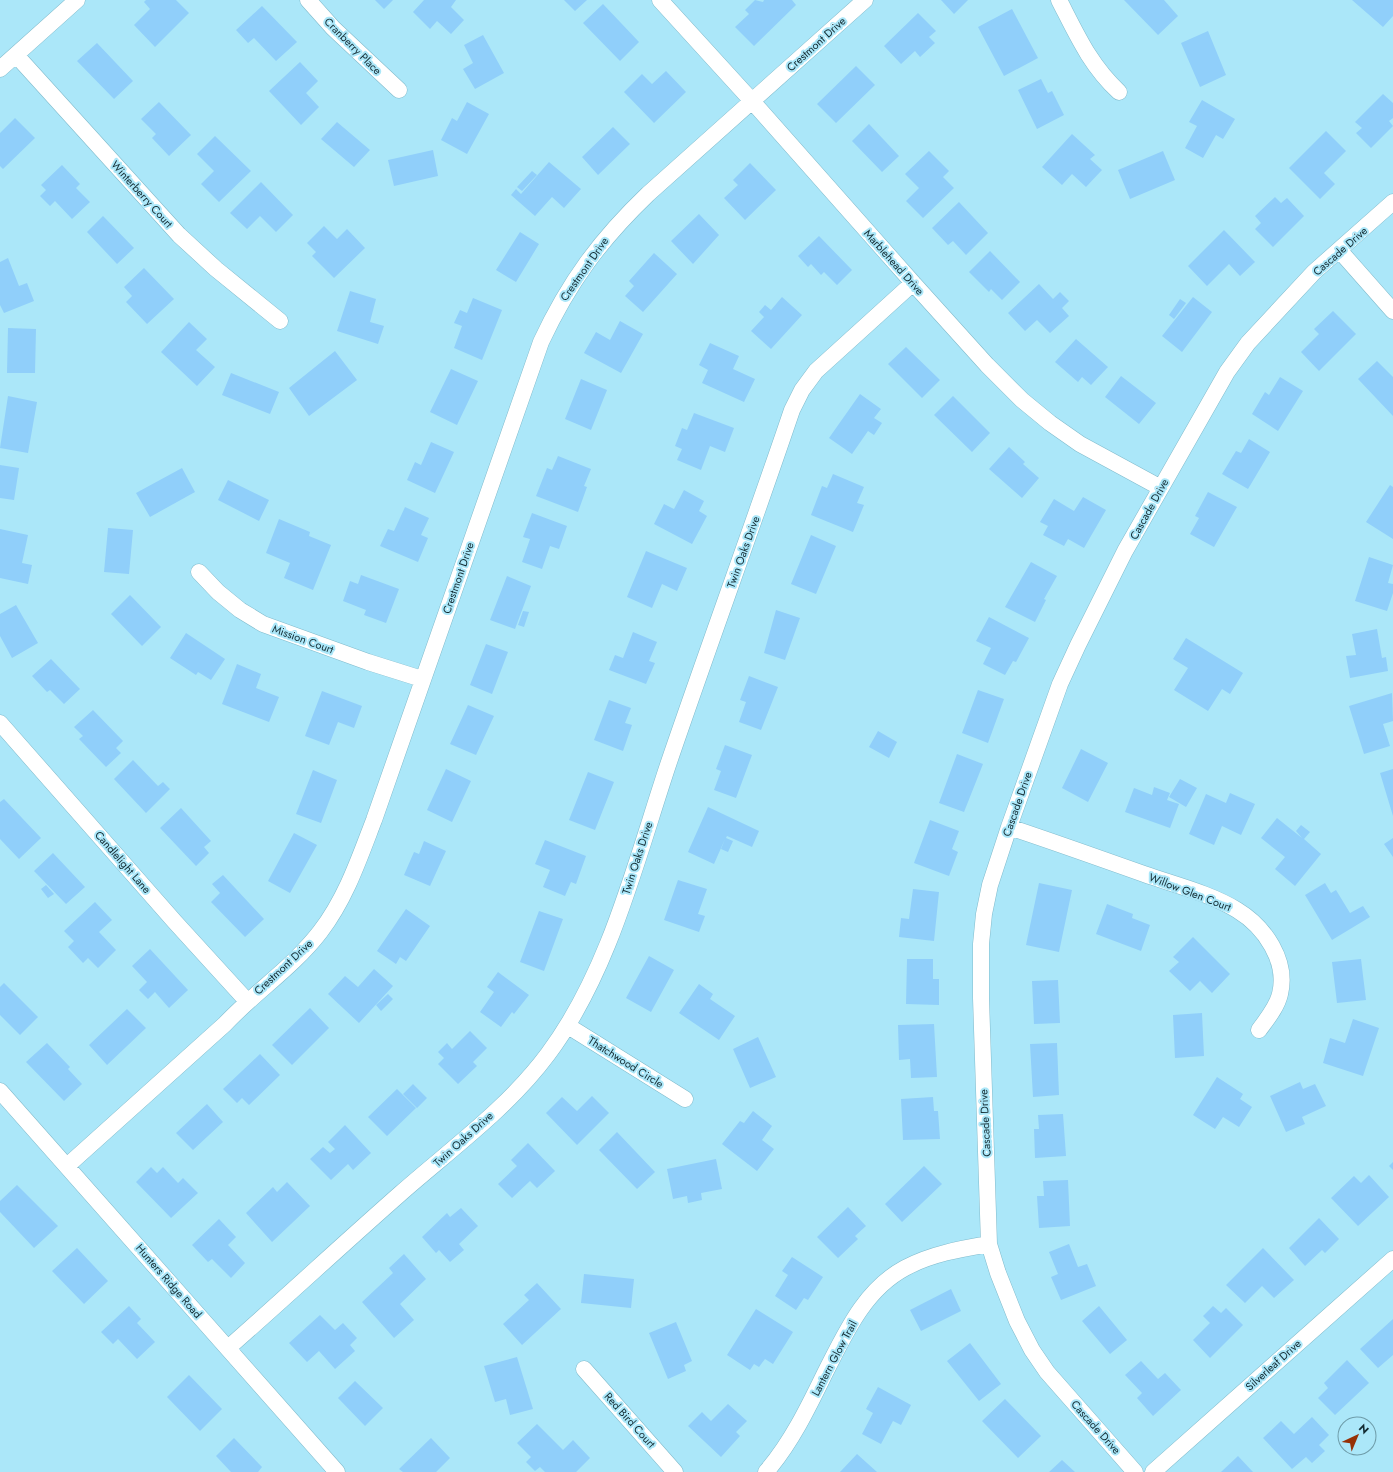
<svg xmlns="http://www.w3.org/2000/svg" width="1393" height="1472" font-family="Jost,sans-serif">
<style>
.building{fill:#90cffa}
.lines{fill:none;stroke-linecap:round;stroke-linejoin:round}
.minor-casing{stroke:#80bbcc;stroke-width:17}
.minor{stroke:#fff;stroke-width:16}
.labels{text-anchor:middle;stroke-width:4;stroke-linejoin:round;paint-order:stroke}
.street-label{font-size:11px;fill:#132b32;stroke:#abe7f9}
</style>
<rect width="100%" height="100%" fill="#abe7f9"/>
<!-- building -->
<path class="building" d="M146,0H176L189,13L155,47L134,25L150,9L144,2Z
M375,0H393L384,9Z
M424,0H456L451,7L464,20L451,34L437,21L430,29L413,12Z
M564,0H587L575,11Z
M755,0L763,2L764,0H792L796,5L754,46L735,27L749,14L745,10Z
M941,0H968L954,14Z
M1124,0H1164L1178,16L1158,35Z
M1352,0H1393V16L1383,27Z
M603,4L639,42L620,61L583,23Z
M262,6L297,42L276,61L254,38L248,43L236,30Z
M1012,9L1038,58L1004,76L978,27Z
M918,13L936,31L929,37L935,43L920,57L915,51L901,64L884,46Z
M1208,31L1226,75L1200,87L1181,43Z
M483,35L504,73L475,89L463,69L473,63L464,45Z
M97,43L133,81L114,99L77,61Z
M300,62L318,81L306,93L319,107L301,125L269,91Z
M856,66L875,85L836,123L817,104Z
M666,71L686,92L654,123L624,92L642,74L652,84Z
M1041,79L1048,93L1052,91L1064,115L1037,129L1018,90Z
M1383,94L1393,103V118L1389,121L1393,126L1371,148L1356,133L1362,128L1355,122Z
M1202,100L1235,119L1223,139L1216,135L1203,158L1185,148L1197,126L1189,122Z
M159,102L191,135L169,156L152,138L156,134L141,119Z
M467,102L489,114L467,154L441,140L452,118L457,121Z
M15,118L35,138L3,169L0,166V133Z
M337,122L370,150L354,167L321,139Z
M869,124L899,156L882,172L852,141Z
M613,127L630,144L598,175L582,157Z
M1326,131L1346,151L1324,173L1335,184L1320,199L1289,168Z
M1072,134L1095,155L1090,159L1102,170L1086,187L1072,174L1062,185L1042,167Z
M215,136L251,171L219,202L201,184L214,171L197,154Z
M433,150L438,176L394,186L388,160Z
M929,151L949,171L943,177L954,188L923,218L906,201L919,188L905,174Z
M1163,151L1175,180L1130,199L1118,170Z
M549,162L581,189L564,208L552,197L535,216L511,195L516,189L521,194Z
M750,163L776,190L745,220L724,198L738,185L733,180Z
M62,165L80,184L76,188L90,202L72,219L55,201L50,206L40,196L46,190L41,185Z
M532,171L537,175L522,191L517,187Z
M261,182L293,215L276,232L260,216L247,229L230,213Z
M1275,197L1281,203L1287,198L1304,216L1273,247L1255,229L1261,223L1255,216Z
M959,202L988,233L966,255L953,241L948,245L932,228Z
M699,214L719,235L693,264L671,241Z
M103,216L134,248L117,264L87,232Z
M324,226L337,239L347,229L365,248L334,278L312,256L316,252L307,243Z
M1224,230L1255,262L1240,276L1229,264L1207,286L1188,266Z
M520,232L539,244L516,282L496,270Z
M819,236L852,270L837,285L824,272L821,275L811,264L808,267L798,256Z
M990,251L1020,282L1002,300L991,289L989,292L969,272Z
M654,253L677,274L643,312L625,296L634,286L629,281Z
M8,258L19,286L27,283L34,301L4,313L0,305V262Z
M144,268L174,299L147,324L126,302L132,296L124,287Z
M1039,284L1053,299L1060,292L1069,301L1062,308L1069,316L1050,333L1037,320L1025,331L1008,313Z
M350,291L376,299L370,322L384,326L378,344L337,331Z
M782,297L802,315L771,349L751,331L764,317L759,312L765,305L771,310Z
M1193,297L1212,312L1182,352L1162,336Z
M473,298L502,310L482,360L454,348L462,326L454,323L460,310L467,313Z
M1180,299L1186,303L1174,319L1169,315Z
M1333,311L1356,334L1319,371L1301,352L1319,334L1314,329Z
M620,321L643,334L621,373L584,353L596,332L610,340Z
M189,322L207,339L196,350L215,367L197,386L161,352Z
M8,328L36,329L35,373H7Z
M1076,339L1108,367L1091,385L1082,377L1078,382L1055,362Z
M710,343L739,356L733,369L755,379L744,402L702,383L708,370L699,365Z
M906,347L940,380L922,398L888,364Z
M335,351L357,380L309,416L289,388Z
M1377,361L1393,377V416L1358,379Z
M451,369L478,381L457,425L430,412Z
M231,373L279,392L270,414L222,395Z
M1121,376L1156,403L1139,424L1105,397Z
M1280,377L1303,391L1278,431L1252,414L1265,392L1269,395Z
M581,379L607,390L591,430L565,419Z
M860,394L881,409L874,418L882,423L874,435L868,431L852,454L829,438Z
M8,396L37,402L28,453L0,448Z
M953,396L990,433L972,452L934,415Z
M694,413L734,428L725,452L710,446L701,470L677,460L682,449L675,446L682,428L687,430Z
M1249,439L1270,452L1248,489L1222,474L1236,451L1241,453Z
M431,442L454,452L435,493L407,480L415,462L421,465Z
M1009,447L1025,462L1023,464L1039,478L1022,498L989,469Z
M558,456L591,469L584,486L587,487L578,512L536,496L547,468L552,470Z
M0,465L19,468L14,500L0,498Z
M182,468L195,492L150,517L136,493Z
M833,474L864,487L857,503L864,505L853,532L811,515L822,486L827,488Z
M228,480L269,500L259,521L218,500Z
M1390,485L1393,487V539L1366,522Z
M684,490L704,501L699,511L707,516L692,544L654,524L664,504L674,509Z
M1208,492L1237,507L1214,547L1190,534L1199,518L1195,516Z
M1083,497L1106,510L1084,548L1068,539L1064,546L1043,535L1048,526L1040,522L1054,499L1074,511Z
M405,507L429,518L421,535L428,538L418,562L380,546L388,529L394,531Z
M532,513L567,526L559,549L550,546L542,569L522,562L530,539L523,537Z
M279,519L310,532L309,536L331,545L313,590L284,578L290,563L266,553Z
M108,528L133,530L129,574L104,572Z
M0,529L28,535L22,563L32,565L28,584L0,578Z
M811,535L836,546L816,594L791,584Z
M646,551L687,568L677,591L662,584L652,608L627,597Z
M1369,557L1393,565L1388,583L1393,584V593L1387,611L1355,601Z
M1031,562L1057,576L1044,599L1046,600L1035,622L1005,607Z
M361,575L399,589L386,623L364,615L366,610L343,601L350,581L358,584Z
M507,576L531,586L515,629L490,620Z
M130,595L161,627L142,646L111,614Z
M16,605L38,643L12,658L0,636V614Z
M776,610L800,618L785,660L764,653Z
M523,611L529,612L524,627L518,625Z
M989,617L1029,638L1016,662L1013,661L1005,675L983,664L991,648L976,641Z
M1377,629L1382,658L1386,657L1388,671L1350,678L1346,656L1356,655L1352,634Z
M633,632L657,642L649,661L655,663L646,684L609,670L615,655L623,658Z
M186,633L225,659L211,680L198,672L196,675L170,658Z
M1186,638L1243,673L1230,694L1222,689L1208,711L1174,690L1188,668L1173,659Z
M486,644L508,652L492,694L470,685Z
M51,659L80,689L64,704L50,690L47,692L32,676Z
M237,664L261,674L256,688L279,697L269,722L222,704Z
M749,676L778,687L761,730L739,722L746,702L740,700Z
M978,690L1004,699L988,743L962,733Z
M322,691L362,706L354,728L338,722L329,745L305,736Z
M1392,693L1393,721L1383,724L1390,746L1364,754L1349,706Z
M609,700L631,708L625,723L632,725L623,751L594,740Z
M468,705L494,716L476,755L450,744Z
M93,710L123,741L116,748L121,753L106,767L79,739L83,736L74,727Z
M878,731L897,742L889,758L869,747Z
M725,745L752,755L736,798L714,790L721,771L716,769Z
M1081,749L1108,763L1088,802L1062,788Z
M957,754L983,764L964,812L939,803Z
M133,760L158,786L163,782L170,789L146,813L114,779Z
M446,769L471,781L452,822L427,810Z
M1393,769V816L1380,773Z
M313,770L337,780L321,823L296,814Z
M588,772L614,782L595,830L569,820Z
M1180,779L1197,788L1186,807L1169,797Z
M1154,787L1170,793L1167,800L1179,804L1170,828L1125,812L1134,788L1152,795Z
M1230,793L1255,804L1241,835L1222,826L1214,845L1189,834L1206,794L1226,803Z
M4,799L41,838L19,859L0,839V802Z
M708,807L759,831L752,847L727,836L726,838L733,841L728,852L721,849L725,839L714,864L688,852Z
M181,808L211,841L204,847L209,853L196,866L160,828Z
M1277,818L1302,838L1296,831L1301,825L1310,832L1304,839L1321,854L1295,886L1275,869L1285,857L1261,838Z
M930,820L959,831L952,849L958,852L949,876L914,863Z
M294,833L317,845L290,893L268,881Z
M1393,838V857L1384,844Z
M545,840L586,856L576,884L571,882L565,896L543,887L550,870L535,864Z
M424,841L446,851L430,886L404,875L414,852L419,854Z
M53,853L85,887L66,904L34,871Z
M223,875L264,919L245,937L211,902L220,893L212,884Z
M678,880L707,889L698,914L705,916L699,932L664,920Z
M1039,883L1072,890L1059,952L1026,945Z
M1325,883L1331,893L1336,890L1350,913L1363,906L1370,917L1332,940L1305,895Z
M46,885L54,894L48,898L41,889Z
M913,889L939,892L934,941L899,937L901,918L909,919Z
M95,902L112,920L99,932L116,950L98,968L88,958L83,963L68,947L74,941L64,931Z
M1107,904L1133,914L1132,918L1150,925L1141,951L1096,934Z
M406,909L430,926L406,961L400,957L396,964L377,951Z
M539,911L563,919L544,971L520,962Z
M1193,937L1230,974L1212,993L1200,981L1190,991L1169,971L1179,962L1173,957Z
M150,949L188,990L169,1008L155,992L148,999L139,990L147,982L132,966Z
M649,956L674,970L651,1012L626,998Z
M907,959H933V979H939V1005L906,1004Z
M1361,959L1366,1000L1337,1003L1332,962Z
M374,969L393,986L359,1023L328,994L345,976L358,987Z
M498,972L529,995L514,1014L512,1012L501,1027L480,1012L494,992L487,987Z
M1058,980L1060,1023L1034,1024L1032,981Z
M4,983L38,1017L20,1035L0,1015V987Z
M699,984L713,994L710,999L735,1016L719,1040L679,1013Z
M388,994L393,999L381,1011L376,1005Z
M310,1008L329,1028L292,1065L272,1045Z
M127,1009L146,1028L107,1065L89,1045Z
M1202,1013L1204,1056L1175,1058L1173,1015Z
M1353,1019L1379,1028L1363,1076L1323,1063L1330,1038L1345,1043Z
M934,1024L937,1077L911,1078L910,1059L899,1060L898,1025Z
M470,1031L487,1048L473,1062L477,1066L458,1084L438,1064L444,1058L438,1052L447,1043L452,1049Z
M758,1037L776,1077L750,1088L733,1049Z
M47,1043L70,1067L68,1069L82,1084L64,1101L26,1062Z
M1057,1043L1059,1095L1033,1097L1030,1044Z
M260,1054L280,1075L249,1105L242,1098L237,1103L223,1089Z
M1217,1077L1243,1094L1240,1099L1252,1107L1239,1127L1223,1117L1215,1129L1193,1115Z
M1300,1082L1303,1089L1315,1084L1326,1106L1302,1117L1305,1124L1286,1132L1270,1096Z
M413,1084L427,1098L417,1108L403,1094Z
M397,1089L416,1108L387,1136L368,1117Z
M592,1096L609,1113L577,1145L546,1113L562,1097L577,1111Z
M933,1097L934,1111H938L940,1139L903,1140L901,1099Z
M207,1104L223,1122L193,1150L176,1133Z
M753,1111L772,1126L762,1140L774,1149L757,1171L722,1144L740,1121L744,1123Z
M1063,1114L1066,1156L1035,1158L1034,1129H1039L1038,1115Z
M345,1125L371,1153L353,1170L348,1164L331,1180L310,1159L323,1147L330,1153L335,1149L328,1142Z
M617,1132L655,1172L637,1189L599,1150Z
M528,1143L555,1171L537,1188L530,1181L512,1198L498,1184L517,1166L511,1160Z
M716,1159L722,1189L701,1193L702,1200L688,1203L687,1196L673,1199L667,1169Z
M1393,1162V1170L1389,1166Z
M924,1166L942,1184L902,1222L885,1204Z
M151,1167L157,1173L163,1167L178,1183L183,1178L198,1193L171,1218L136,1182Z
M1369,1175L1389,1197L1358,1226L1331,1198L1354,1176L1361,1183Z
M1068,1180L1070,1226L1039,1228L1037,1196H1044L1043,1181Z
M287,1182L310,1206L272,1242L246,1213L273,1187L277,1192Z
M17,1185L58,1226L34,1248L0,1212V1201Z
M848,1207L866,1226L855,1236L858,1239L838,1258L817,1237Z
M461,1208L478,1226L459,1244L464,1250L450,1262L439,1250L436,1253L422,1237L447,1213L450,1217Z
M1319,1218L1339,1239L1325,1253L1322,1250L1305,1266L1289,1248Z
M219,1219L236,1237L228,1245L245,1263L231,1278L212,1259L208,1262L192,1245Z
M1069,1244L1078,1267L1087,1264L1096,1286L1061,1300L1051,1277L1058,1274L1049,1252Z
M77,1248L108,1281L84,1304L52,1271Z
M1263,1248L1294,1280L1274,1298L1262,1286L1245,1303L1226,1285Z
M404,1254L426,1279L400,1304L414,1320L394,1338L362,1302L393,1273L389,1268Z
M792,1257L823,1277L808,1300L804,1298L796,1310L775,1296L788,1275L782,1271Z
M584,1274L634,1279L631,1308L581,1303Z
M537,1283L561,1309L522,1345L503,1324L529,1300L524,1295Z
M951,1289L961,1311L921,1331L910,1310Z
M129,1306L141,1319L137,1323L155,1342L137,1359L118,1339L113,1344L101,1332Z
M1099,1306L1127,1340L1110,1354L1082,1321Z
M1213,1306L1221,1313L1226,1308L1243,1325L1210,1358L1193,1340L1210,1323L1203,1316Z
M756,1309L793,1332L773,1364L765,1359L759,1367L754,1364L750,1370L727,1355Z
M320,1315L335,1330L343,1323L357,1338L350,1345L355,1351L335,1369L319,1351L307,1362L289,1343Z
M1393,1319V1355L1378,1368L1360,1349Z
M676,1322L692,1361L684,1365L686,1371L668,1379L649,1333Z
M970,1343L1001,1384L979,1401L947,1361Z
M517,1357L533,1409L510,1415L506,1399L495,1402L484,1366Z
M1347,1360L1369,1383L1335,1415L1318,1398L1328,1388L1324,1383Z
M1141,1361L1158,1379L1165,1373L1181,1390L1153,1416L1137,1398L1142,1393L1125,1375Z
M189,1375L222,1409L200,1431L167,1397Z
M355,1381L383,1408L365,1426L338,1398Z
M878,1387L911,1405L901,1425L893,1421L881,1444L862,1434L873,1413L866,1409Z
M1005,1399L1041,1436L1018,1458L982,1421Z
M728,1404L747,1421L736,1432L740,1436L721,1457L688,1426L702,1412L711,1421Z
M1312,1417L1329,1435L1319,1445L1325,1451L1312,1463L1306,1457L1292,1469L1263,1438L1281,1421L1294,1434Z
M537,1424L563,1450L573,1440L590,1458L576,1472H545L540,1467L535,1471L526,1462L531,1457L517,1443Z
M234,1438L262,1467L258,1472H231L216,1456Z
M431,1438L450,1458L436,1472H403L399,1469Z
M857,1454L877,1472H840Z
M1238,1456L1253,1472H1221Z
M1062,1460L1075,1472H1049Z"/>
<g class="lines">
<defs>
<path id="minor" d="M308,0L333,28L399,90
M660,0L752,101L913,283L987,365L1022,400L1050,423L1080,444L1161,488
M1059,0C1077,35 1090,65 1119,92
M16,55L179,235L216,269L280,321
M0,69L77,0
M1340,251L1393,311
M199,572L218,592L240,610L263,624L368,662L422,679
M0,723L175,922L247,1001
M1009,827C1054,842 1099,858 1144,874C1175,885 1209,893 1237,910C1265,927 1288,961 1280,994C1277,1007 1267,1019 1259,1030
M568,1026L685,1099
M0,1091L337,1472
M67,1166L225,1024C255,992 293,967 320,932C346,898 359,859 374,820L541,342C569,282 600,240 648,194L865,0
M228,1348C286,1297 343,1244 401,1193C451,1149 508,1108 548,1054C610,971 636,860 669,762C709,645 752,528 792,410L802,390L816,371L913,283
M584,1369L675,1472
M766,1472C791,1443 808,1408 825,1373C845,1334 864,1290 905,1268C931,1254 960,1249 989,1244
M1135,1472L1047,1372L1032,1350L1017,1321L998,1273L989,1244L981,998V944L984,914L990,885L1009,827L1060,684L1078,645L1125,551L1227,372L1248,343L1314,272L1393,202
M1153,1472L1393,1259"/>
</defs>
<!-- minor casing -->
<use href="#minor" class="minor-casing"/>
<!-- minor -->
<use href="#minor" class="minor"/>
</g>
<g class="labels">
<!-- street labels -->
<g class="street-label">
<text transform="translate(816 44) rotate(-42)" y="4">Crestmont Drive</text>
<text transform="translate(353 46) rotate(45)" y="4">Cranberry Place</text>
<text transform="translate(142 194) rotate(48)" y="4">Winterberry Court</text>
<text transform="translate(1340 251) rotate(-41)" y="4">Cascade Drive</text>
<text transform="translate(894 262) rotate(48)" y="4">Marblehead Drive</text>
<text transform="translate(584 269) rotate(-55)" y="4">Crestmont Drive</text>
<text transform="translate(1149 509) rotate(-61)" y="4">Cascade Drive</text>
<text transform="translate(743 552) rotate(-70)" y="4">Twin Oaks Drive</text>
<text transform="translate(458 578) rotate(-71)" y="4">Crestmont Drive</text>
<text transform="translate(303 639) rotate(20)" y="4">Mission Court</text>
<text transform="translate(1017 804) rotate(-71)" y="4">Cascade Drive</text>
<text transform="translate(637 858) rotate(-72)" y="4">Twin Oaks Drive</text>
<text transform="translate(123 862) rotate(49)" y="4">Candlelight Lane</text>
<text transform="translate(1190 892) rotate(21)" y="4">Willow Glen Court</text>
<text transform="translate(283 967) rotate(-43)" y="4">Crestmont Drive</text>
<text transform="translate(626 1062) rotate(32)" y="4">Thatchwood Circle</text>
<text transform="translate(985 1123) rotate(-93)" y="4">Cascade Drive</text>
<text transform="translate(463 1139) rotate(-42)" y="4">Twin Oaks Drive</text>
<text transform="translate(169 1281) rotate(49)" y="4">Hunters Ridge Road</text>
<text transform="translate(834 1358) rotate(-62)" y="4">Lantern Glow Trail</text>
<text transform="translate(1273 1365) rotate(-42)" y="4">Silverleaf Drive</text>
<text transform="translate(630 1420) rotate(48)" y="4">Red Bird Court</text>
<text transform="translate(1096 1427) rotate(48)" y="4">Cascade Drive</text>
</g>
</g>
<!-- north arrow -->
<g transform="translate(1357 1436) rotate(44)"><circle r="19" fill="#abe7f9" stroke="#6e9ca9"/>
<path d="M0-3L7 15L0 10L-7 15Z" fill="#963107"/>
<text y="-6" font-size="11" font-weight="bold" text-anchor="middle" fill="#132b32">N</text>
</g>
</svg>
